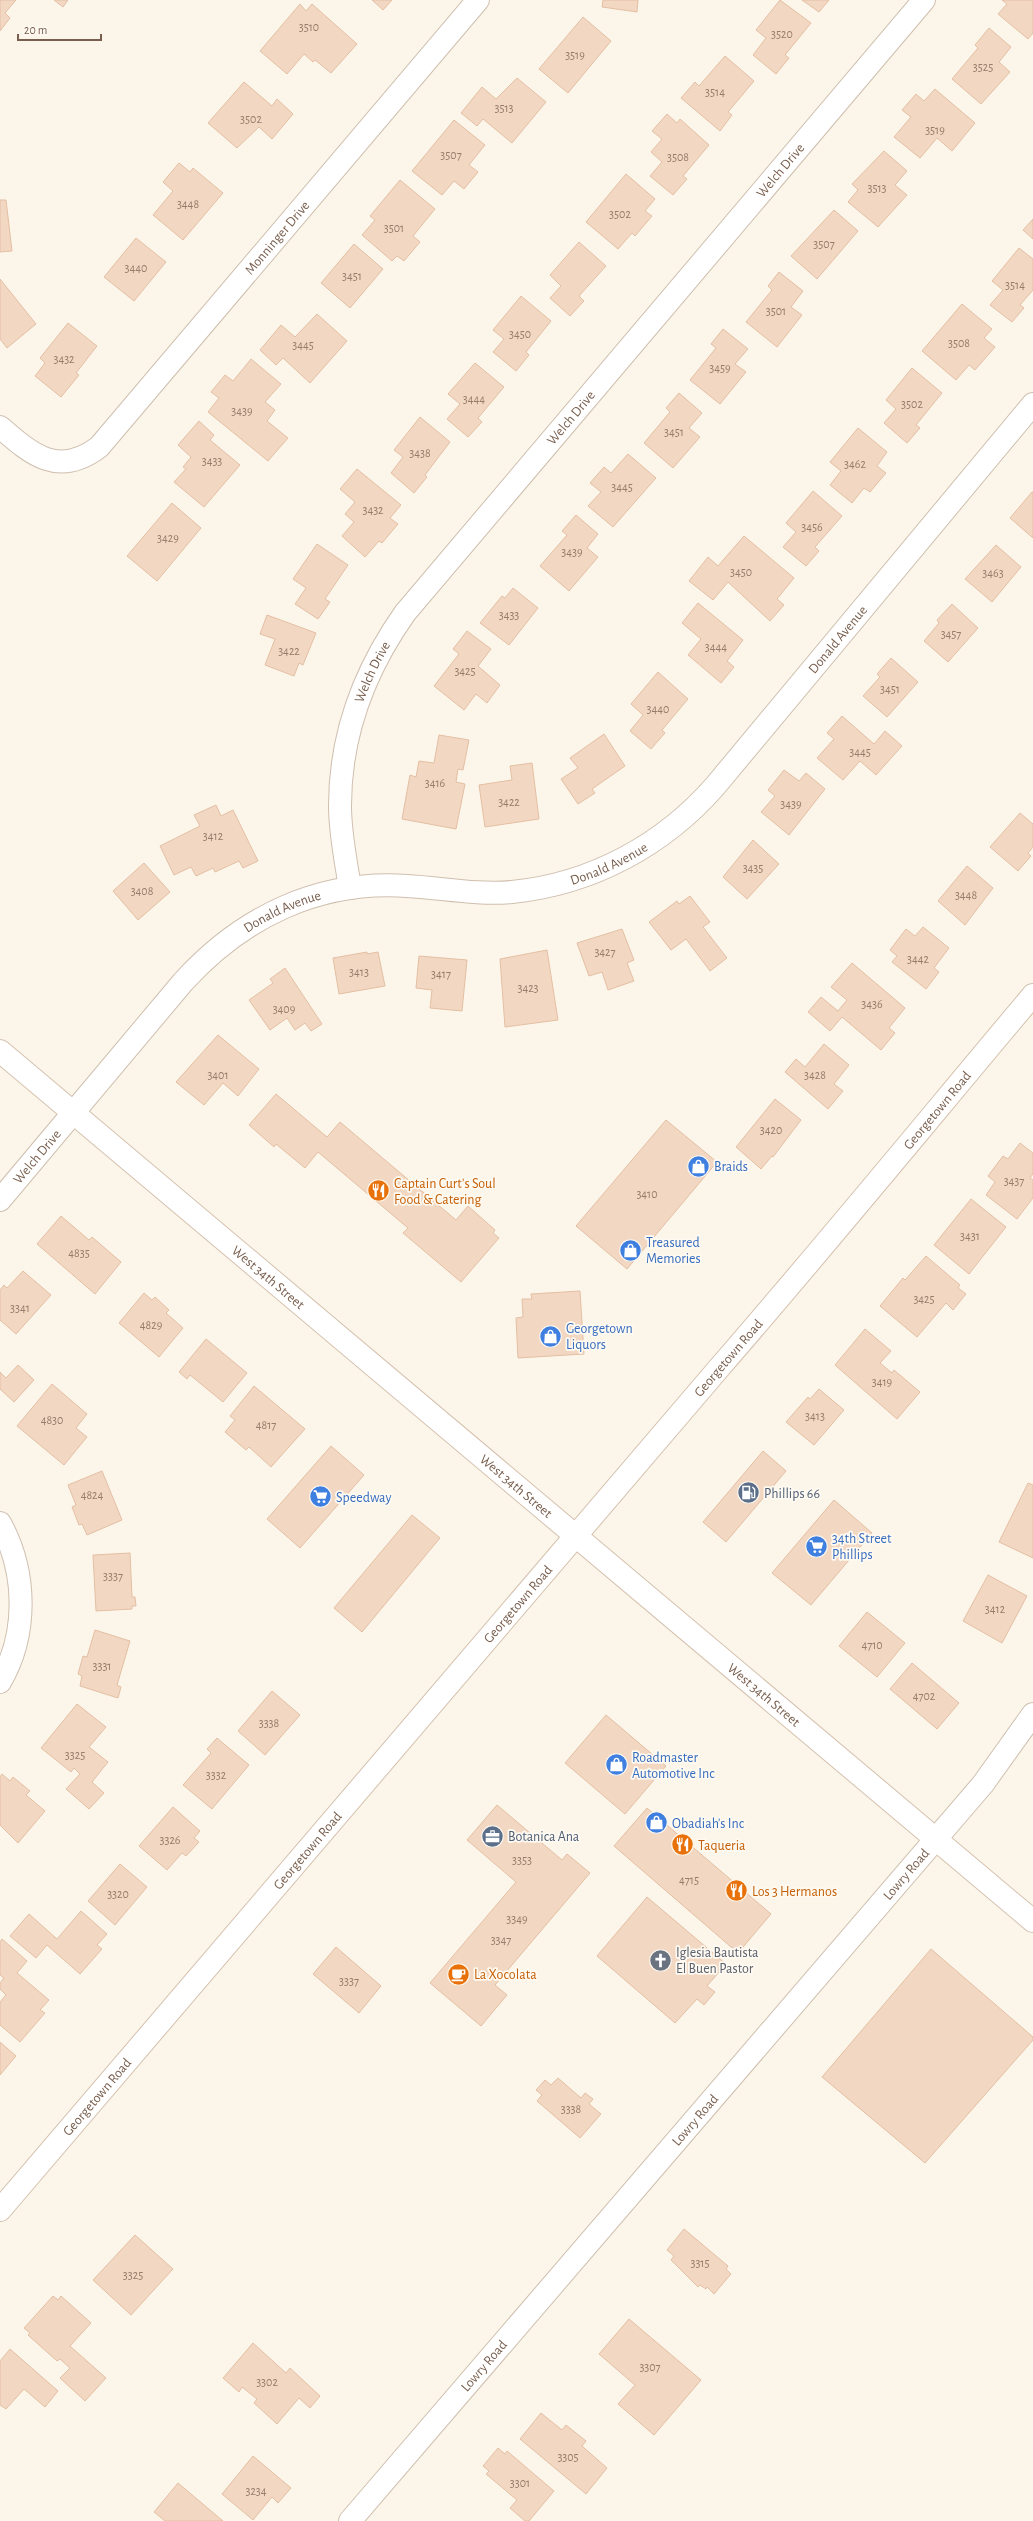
<svg xmlns="http://www.w3.org/2000/svg" width="1033" height="2521" font-family="'Alegreya Sans',sans-serif">
<style>
.building{fill:#f2d7c2;stroke:#e4bfa3}
.lines{fill:none;stroke-linecap:round;stroke-linejoin:round}
.street-casing{stroke:#cfbfaf;stroke-width:24}
.secondary-casing{stroke:#d5c1af;stroke-width:24}
.street{stroke:#fff;stroke-width:22}
.secondary{stroke:#fff;stroke-width:22}
.labels{text-anchor:middle;stroke-width:3.5;stroke-linejoin:round;paint-order:stroke}
.number-label{font-size:12px;fill:#967c6a}
.street-label{font-size:14px;fill:#785e4d;stroke:#fffaf1}
.shop-label{font-size:14px;fill:#366cbe;stroke:#fffaf1;text-anchor:start}
.food-label{font-size:14px;fill:#c56008;stroke:#fffaf1;text-anchor:start}
.service-label{font-size:14px;fill:#4e5e75;stroke:#fffaf1;text-anchor:start}
.worship-label{font-size:14px;fill:#5b616d;stroke:#fffaf1;text-anchor:start}
</style>
<rect width="100%" height="100%" fill="#fcf6ea"/>
<!-- building -->
<path class="building" d="M0,0H16L5,13L10,18L0,31Z
M54,0H68L63,7Z
M372,0H392L383,10Z
M603,0H638L637,12L602,7Z
M780,0L811,23L785,55L789,58L776,74L753,55L766,38L756,30Z
M802,0H829L819,12Z
M1002,0H1033V33L1028,39L998,14L1007,4Z
M300,4L306,11L312,4L357,44L331,73L315,60L313,62L304,54L287,74L260,51Z
M583,17L611,41L568,93L539,69Z
M989,28L1011,47L999,62L1010,72L981,104L952,79L978,48L975,45Z
M725,56L754,81L728,112L732,115L720,131L681,98L695,82L699,86Z
M517,78L546,102L512,143L483,119L477,126L461,113L482,87L496,99Z
M244,82L272,106L277,99L293,114L272,139L259,127L237,148L208,123Z
M935,89L975,123L952,151L937,138L920,158L894,137L911,117L902,110L916,94L924,101Z
M667,114L677,123L680,119L709,145L683,176L687,179L673,195L650,176L662,162L651,152L662,139L652,131Z
M454,120L485,145L469,165L478,172L464,189L454,181L442,195L412,171Z
M884,151L907,171L895,185L907,195L878,227L848,202L858,190L852,184Z
M179,163L190,172L193,168L223,193L183,240L153,215L173,191L163,182Z
M626,174L655,199L645,211L652,216L635,236L632,233L618,249L586,222Z
M400,180L435,209L413,236L420,242L404,261L397,256L392,261L362,235L375,220L370,216Z
M0,200H6L12,251L0,252Z
M834,210L858,231L817,279L791,256Z
M1033,219V239L1023,230Z
M136,238L166,262L134,301L104,277Z
M579,242L606,266L579,296L584,301L570,316L550,298L561,286L550,275Z
M354,244L383,269L350,308L321,283Z
M1019,248L1033,259V290L1020,305L1024,308L1012,322L990,305L1003,290L992,281Z
M779,272L803,291L791,307L802,315L777,347L746,322L772,290L768,286Z
M0,279L36,324L7,348L0,339Z
M521,296L551,321L526,352L529,355L516,371L493,352L504,339L493,330Z
M962,304L992,329L984,338L995,347L975,370L969,365L956,380L922,351Z
M317,314L347,341L310,383L283,358L276,365L260,350L281,325L295,337Z
M68,323L97,346L76,373L79,375L61,397L35,376L45,363L40,358Z
M723,329L748,349L735,364L746,372L720,404L690,380L716,348L711,344Z
M251,359L281,384L265,402L275,410L267,421L288,438L268,461L208,412L219,398L211,392L225,375L233,381Z
M475,363L504,387L478,418L482,422L468,437L447,419L460,404L448,394Z
M912,368L942,393L916,425L920,428L907,443L884,423L896,409L886,400Z
M679,393L702,413L689,428L700,437L673,468L644,443L670,412L666,408Z
M420,417L450,442L425,475L427,477L414,493L391,473L403,457L394,450Z
M199,421L214,435L210,440L240,465L204,507L174,482L186,469L183,467L191,457L178,445Z
M858,428L887,452L877,466L886,473L870,492L864,488L852,503L830,485L841,471L830,462Z
M628,454L656,478L613,527L588,506L601,492L590,483L604,467L611,473Z
M357,469L401,505L390,518L398,524L382,543L379,541L365,557L342,536L354,522L345,514L355,502L340,489Z
M813,491L842,516L815,547L819,551L806,566L783,547L796,532L786,523Z
M1032,492H1033V538L1010,518Z
M172,503L201,528L157,581L127,556Z
M576,515L598,534L587,548L598,557L569,591L540,566L567,535L562,531Z
M744,536L794,578L777,599L784,605L770,621L728,582L713,600L689,581L708,557L718,566Z
M317,544L348,565L325,599L330,602L318,619L295,604L306,588L293,579Z
M996,545L1021,567L992,602L965,579Z
M513,588L538,608L509,645L480,623L502,596L505,598Z
M698,603L743,640L727,661L734,667L721,683L688,655L701,639L682,623Z
M952,604L978,628L948,662L924,641L939,623L937,620Z
M267,615L316,633L303,665L299,663L294,676L265,665L275,639L260,634Z
M467,631L491,649L478,666L500,685L487,703L476,694L464,710L434,686L459,654L453,649Z
M891,658L918,682L887,717L863,696L880,677L877,674Z
M658,672L688,699L662,730L665,733L651,749L630,731L643,715L631,704Z
M842,716L874,744L885,731L902,746L876,775L860,761L843,780L817,758L834,739L827,733Z
M604,734L625,766L592,789L595,793L578,804L561,779L578,768L570,758Z
M439,735L469,740L463,770L458,769L456,782L465,784L456,829L402,819L410,775L416,777L419,761L434,763Z
M532,763L539,819L485,827L479,785L512,780L510,766Z
M784,770L799,781L806,773L825,789L789,835L761,812L775,796L768,790Z
M216,805L221,816L233,810L258,861L243,868L239,861L215,872L213,868L196,876L191,867L174,875L160,846L200,826L194,815Z
M1020,813L1033,824V847L1028,853L1031,856L1018,871L990,847Z
M753,840L779,864L747,899L723,877Z
M144,863L170,892L138,920L113,891Z
M967,866L993,888L965,925L938,901Z
M690,896L710,922L703,927L727,958L710,971L686,939L671,950L649,922L677,901L679,904Z
M923,927L949,948L934,968L939,972L926,989L892,962L897,956L890,950L906,929L915,936Z
M622,929L634,960L627,963L634,981L608,990L602,972L589,976L577,943Z
M547,950L558,1020L505,1027L500,959Z
M367,952V954L378,952L385,986L339,994L333,958Z
M419,956L467,960L462,1011L430,1008L432,990L416,988Z
M852,963L905,1008L889,1028L895,1033L881,1050L842,1017L830,1031L808,1012L821,997L838,1011L847,1000L831,987Z
M285,968L322,1024L311,1031L305,1023L295,1030L287,1018L270,1030L249,1000L273,983L270,979Z
M218,1035L259,1069L238,1096L223,1083L204,1105L176,1082Z
M824,1044L849,1065L834,1084L843,1091L828,1109L785,1072L796,1059L805,1067Z
M276,1094L327,1137L340,1122L456,1220L468,1206L495,1230L493,1233L499,1238L461,1282L403,1233L408,1228L318,1152L305,1168L276,1144L274,1147L249,1125Z
M775,1099L801,1120L773,1157L772,1156L761,1169L736,1147Z
M666,1120L717,1162L627,1269L576,1226Z
M1020,1143L1033,1153V1174L1030,1178L1033,1180V1198L1017,1219L986,1195L995,1182L988,1176L1003,1156L1008,1159Z
M971,1199L1006,1227L969,1274L934,1245Z
M61,1216L89,1240L92,1237L121,1262L95,1294L37,1244Z
M926,1256L960,1285L958,1288L966,1294L953,1310L946,1303L917,1337L880,1306L903,1278L905,1280Z
M23,1271L51,1295L16,1334L0,1320V1290L4,1285L7,1288Z
M580,1291L584,1354L518,1358L516,1318L523,1317L522,1299H532L531,1294Z
M144,1293L152,1300L155,1297L169,1310L166,1313L183,1328L159,1357L119,1323Z
M865,1329L891,1351L880,1363L892,1373L894,1370L920,1392L897,1419L835,1365Z
M206,1339L247,1373L223,1402L190,1375L187,1379L179,1372Z
M18,1365L34,1380L14,1402L0,1389V1372L6,1378Z
M52,1384L87,1414L76,1428L87,1437L64,1465L17,1426Z
M254,1386L305,1429L271,1467L249,1447L246,1450L225,1432L235,1420L230,1416Z
M819,1389L844,1410L814,1445L786,1422L808,1397L810,1399Z
M331,1446L364,1475L300,1548L267,1519Z
M763,1451L786,1471L726,1542L703,1522Z
M102,1471L122,1520L87,1535L82,1524L79,1525L72,1507L76,1505L68,1485Z
M1028,1483L1033,1485V1558L999,1542Z
M834,1500L872,1533L811,1605L772,1573Z
M412,1515L440,1538L362,1632L334,1608Z
M130,1553L132,1597H135L136,1606H132V1609L96,1611L93,1555Z
M988,1575L1027,1596L1002,1643L963,1621Z
M867,1612L905,1643L877,1677L839,1646Z
M95,1630L130,1641L117,1685L121,1687L118,1698L80,1686L82,1676L78,1674L83,1656L87,1657Z
M912,1663L959,1703L937,1729L890,1689Z
M272,1691L300,1715L265,1755L238,1731Z
M77,1704L106,1727L89,1747L108,1762L92,1782L104,1793L89,1809L66,1789L80,1774L74,1768L71,1772L41,1748Z
M606,1715L666,1766L625,1814L565,1763Z
M217,1738L249,1765L212,1809L183,1785L211,1753L207,1749Z
M2,1774L10,1781L13,1777L30,1791L26,1795L45,1811L18,1843L0,1825V1777Z
M497,1805L562,1860L567,1854L590,1873L495,1985L507,1995L481,2026L430,1983L516,1882L467,1840Z
M173,1807L200,1831L194,1838L199,1842L186,1856L182,1853L167,1870L139,1846Z
M647,1808L771,1914L738,1953L614,1846Z
M120,1864L147,1887L115,1925L88,1901Z
M647,1897L726,1964L707,1986L715,1992L704,2005L697,1999L675,2023L597,1956Z
M81,1911L107,1934L97,1945L102,1949L80,1974L47,1945L36,1958L10,1936L29,1914L57,1939Z
M2,1939L27,1961L17,1973L49,2000L40,2010L45,2013L20,2042L0,2025V2002L6,1995L0,1989V1983L4,1978L0,1975V1942Z
M336,1947L381,1986L359,2013L313,1974Z
M931,1949L1033,2037V2040L925,2163L822,2077Z
M0,2042L16,2056L0,2075Z
M558,2078L581,2098L585,2093L593,2099L589,2104L601,2114L580,2138L537,2101L542,2095L536,2090L545,2080L551,2085Z
M684,2229L728,2266L726,2269L731,2274L714,2294L707,2287L706,2289L700,2285L698,2287L671,2260L674,2256L667,2250Z
M135,2235L173,2269L131,2315L93,2280Z
M53,2296L58,2300L61,2296L91,2323L70,2346L106,2378L85,2401L60,2378L70,2368L60,2359L57,2361L28,2335L30,2333L24,2328Z
M629,2319L701,2380L654,2435L618,2404L635,2385L599,2354Z
M253,2343L286,2373L290,2368L320,2396L310,2408L299,2398L277,2424L254,2403L257,2399L242,2387L239,2392L223,2378Z
M10,2349L58,2391L45,2407L24,2389L6,2409L0,2405V2361Z
M541,2413L562,2430L566,2425L586,2441L582,2446L607,2468L586,2494L520,2439Z
M498,2448L505,2454L507,2451L554,2491L529,2521H525L510,2508L517,2500L486,2474L489,2471L483,2466Z
M253,2456L291,2488L278,2503L272,2497L253,2520L222,2494Z
M178,2483L223,2521H165L154,2512Z"/>
<g class="lines">
<defs>
<g id="street">
<path id="s1" d="M0,427C31,454 58,478 99,447L478,0"/>
<path id="s2" d="M350,888C346,861 340,834 340,806C340,735 364,671 405,613L924,0"/>
<path id="s3" d="M0,1200L183,982C242,917 318,880 407,886C442,888 477,895 512,892C592,884 664,845 716,785L1033,404"/>
<path d="M0,1523C27,1572 28,1634 0,1682"/>
<path id="s4" d="M350,2521L983,1784L1033,1714"/>
</g>
<g id="secondary">
<path id="s5" d="M0,1051L1033,1921"/>
<path id="s6" d="M0,2210L719,1368C825,1246 928,1120 1033,995"/>
</g>
</defs>
<!-- street casing -->
<use href="#street" class="street-casing"/>
<!-- secondary casing -->
<use href="#secondary" class="secondary-casing"/>
<!-- street -->
<use href="#street" class="street"/>
<!-- secondary -->
<use href="#secondary" class="secondary"/>
</g>
<!-- icons -->
<defs>
<symbol id="shop-disc" viewBox="-11 -11 22 22"><circle r="9.5" fill="#3f7fe0" stroke="#fffaf1"/><path d="M-5-2.5h2.3a2.7 3.5 0 0 1 5.4 0H5L5.5 6h-11ZM-1.5-2.5h3a1.5 2.3 0 0 0-3 0Z" fill="#fff"/></symbol>
<symbol id="restaurant-disc" viewBox="-11 -11 22 22"><circle r="9.5" fill="#e8710a" stroke="#fffaf1"/><path d="M-5-6h1v4h1v-4h1v4h1v-4h1v5L-1.5 .5V6h-2V.5L-5-1ZM5-6V6H3V1.5H1.5Q1.5-4 5-6Z" fill="#fff"/></symbol>
<symbol id="fuel-disc" viewBox="-11 -11 22 22"><circle r="9.5" fill="#5c6f8a" stroke="#fffaf1"/><path d="M-5.5-6h7V0h2V4h1.3V-2.5L3-4.5l.8-.8L6-3V5H2.5V1h-1V6h-7ZM-4.2-4.7v3.2H.2V-4.7Z" fill="#fff"/></symbol>
<symbol id="supermarket-disc" viewBox="-11 -11 22 22"><circle r="9.5" fill="#3f7fe0" stroke="#fffaf1"/><path d="M-6-5.5h2.5l.6 2H6L4.5 2H-2.5L-4.4-4H-6ZM-1.5 3.2a1.3 1.3 0 1 0 .1 0ZM3 3.2a1.3 1.3 0 1 0 .1 0Z" fill="#fff"/></symbol>
<symbol id="office-disc" viewBox="-11 -11 22 22"><circle r="9.5" fill="#5c6f8a" stroke="#fffaf1"/><path d="M-6-3h4V-5.5h4V-3h4V5H-6ZM-1-4.5V-3h2v-1.5ZM-6 0V1H6V0Z" fill="#fff"/></symbol>
<symbol id="church-disc" viewBox="-11 -11 22 22"><circle r="9.5" fill="#6b7280" stroke="#fffaf1"/><path d="M-1.2-6h2.4v3.5h3.3v2.4h-3.3V6h-2.4V-.1h-3.3v-2.4h3.3Z" fill="#fff"/></symbol>
<symbol id="cafe-disc" viewBox="-11 -11 22 22"><circle r="9.5" fill="#e8710a" stroke="#fffaf1"/><path d="M-5.5-4.5H6V0H3Q3 3.5 0 3.5H-2.5Q-5.5 3.5-5.5 0ZM3-3.2v2h1.7v-2ZM-6 4.5H4V6H-6Z" fill="#fff"/></symbol>
</defs>
<g fill-rule="evenodd">
<use href="#shop-disc" x="686" y="1154" width="25" height="25"/>
<use href="#restaurant-disc" x="366" y="1178" width="25" height="25"/>
<use href="#shop-disc" x="618" y="1238" width="25" height="25"/>
<use href="#shop-disc" x="538" y="1324" width="25" height="25"/>
<use href="#fuel-disc" x="736" y="1480" width="25" height="25"/>
<use href="#supermarket-disc" x="308" y="1484" width="25" height="25"/>
<use href="#supermarket-disc" x="804" y="1534" width="25" height="25"/>
<use href="#shop-disc" x="604" y="1752" width="25" height="25"/>
<use href="#shop-disc" x="644" y="1810" width="25" height="25"/>
<use href="#office-disc" x="480" y="1824" width="25" height="25"/>
<use href="#restaurant-disc" x="670" y="1832" width="25" height="25"/>
<use href="#restaurant-disc" x="724" y="1878" width="25" height="25"/>
<use href="#church-disc" x="648" y="1948" width="25" height="25"/>
<use href="#cafe-disc" x="446" y="1962" width="25" height="25"/>
</g>
<g class="labels">
<!-- number labels -->
<g class="number-label">
<text x="309" y="31">3510</text>
<text x="782" y="38">3520</text>
<text x="575" y="59">3519</text>
<text x="983" y="71">3525</text>
<text x="715" y="96">3514</text>
<text x="504" y="112">3513</text>
<text x="251" y="123">3502</text>
<text x="935" y="134">3519</text>
<text x="451" y="159">3507</text>
<text x="678" y="161">3508</text>
<text x="877" y="192">3513</text>
<text x="188" y="208">3448</text>
<text x="620" y="218">3502</text>
<text x="394" y="232">3501</text>
<text x="824" y="248">3507</text>
<text x="136" y="272">3440</text>
<text x="352" y="280">3451</text>
<text x="1015" y="289">3514</text>
<text x="776" y="315">3501</text>
<text x="520" y="338">3450</text>
<text x="959" y="347">3508</text>
<text x="303" y="349">3445</text>
<text x="64" y="363">3432</text>
<text x="720" y="372">3459</text>
<text x="474" y="403">3444</text>
<text x="912" y="408">3502</text>
<text x="242" y="415">3439</text>
<text x="674" y="436">3451</text>
<text x="420" y="457">3438</text>
<text x="212" y="465">3433</text>
<text x="855" y="468">3462</text>
<text x="622" y="491">3445</text>
<text x="373" y="514">3432</text>
<text x="812" y="531">3456</text>
<text x="168" y="542">3429</text>
<text x="572" y="556">3439</text>
<text x="741" y="576">3450</text>
<text x="993" y="577">3463</text>
<text x="509" y="619">3433</text>
<text x="951" y="638">3457</text>
<text x="716" y="651">3444</text>
<text x="289" y="655">3422</text>
<text x="465" y="675">3425</text>
<text x="890" y="693">3451</text>
<text x="658" y="713">3440</text>
<text x="860" y="756">3445</text>
<text x="435" y="787">3416</text>
<text x="509" y="806">3422</text>
<text x="791" y="808">3439</text>
<text x="213" y="840">3412</text>
<text x="753" y="872">3435</text>
<text x="142" y="895">3408</text>
<text x="966" y="899">3448</text>
<text x="605" y="956">3427</text>
<text x="918" y="963">3442</text>
<text x="359" y="976">3413</text>
<text x="441" y="978">3417</text>
<text x="528" y="992">3423</text>
<text x="872" y="1008">3436</text>
<text x="284" y="1013">3409</text>
<text x="218" y="1079">3401</text>
<text x="815" y="1079">3428</text>
<text x="771" y="1134">3420</text>
<text x="1014" y="1185">3437</text>
<text x="647" y="1198">3410</text>
<text x="970" y="1240">3431</text>
<text x="79" y="1257">4835</text>
<text x="924" y="1303">3425</text>
<text x="20" y="1312">3341</text>
<text x="151" y="1329">4829</text>
<text x="882" y="1386">3419</text>
<text x="815" y="1420">3413</text>
<text x="52" y="1424">4830</text>
<text x="266" y="1429">4817</text>
<text x="92" y="1499">4824</text>
<text x="113" y="1580">3337</text>
<text x="995" y="1613">3412</text>
<text x="872" y="1649">4710</text>
<text x="102" y="1670">3331</text>
<text x="924" y="1700">4702</text>
<text x="269" y="1727">3338</text>
<text x="75" y="1759">3325</text>
<text x="216" y="1779">3332</text>
<text x="170" y="1844">3326</text>
<text x="522" y="1864">3353</text>
<text x="689" y="1884">4715</text>
<text x="118" y="1898">3320</text>
<text x="517" y="1923">3349</text>
<text x="501" y="1944">3347</text>
<text x="349" y="1985">3337</text>
<text x="571" y="2113">3338</text>
<text x="700" y="2267">3315</text>
<text x="133" y="2279">3325</text>
<text x="650" y="2371">3307</text>
<text x="267" y="2386">3302</text>
<text x="568" y="2461">3305</text>
<text x="520" y="2487">3301</text>
<text x="256" y="2495">3234</text>
</g>
<!-- street labels -->
<g class="street-label">
<text dy="5" stroke="none"><textPath href="#s2" startOffset="870">Welch Drive</textPath></text>
<text dy="5" stroke="none"><textPath href="#s1" startOffset="388">Monninger Drive</textPath></text>
<text dy="5" stroke="none"><textPath href="#s2" startOffset="546">Welch Drive</textPath></text>
<text dy="5" stroke="none"><textPath href="#s3" startOffset="1068">Donald Avenue</textPath></text>
<text dy="5" stroke="none"><textPath href="#s2" startOffset="222">Welch Drive</textPath></text>
<text dy="5" stroke="none"><textPath href="#s3" startOffset="744">Donald Avenue</textPath></text>
<text dy="5" stroke="none"><textPath href="#s3" startOffset="408">Donald Avenue</textPath></text>
<text dy="5" stroke="none"><textPath href="#s6" startOffset="1445">Georgetown Road</textPath></text>
<text dy="5" stroke="none"><textPath href="#s3" startOffset="57">Welch Drive</textPath></text>
<text dy="5" stroke="none"><textPath href="#s5" startOffset="351">West 34th Street</textPath></text>
<text dy="5" stroke="none"><textPath href="#s6" startOffset="1121">Georgetown Road</textPath></text>
<text dy="5" stroke="none"><textPath href="#s5" startOffset="675">West 34th Street</textPath></text>
<text dy="5" stroke="none"><textPath href="#s6" startOffset="797">Georgetown Road</textPath></text>
<text dy="5" stroke="none"><textPath href="#s5" startOffset="999">West 34th Street</textPath></text>
<text dy="5" stroke="none"><textPath href="#s6" startOffset="473">Georgetown Road</textPath></text>
<text dy="5" stroke="none"><textPath href="#s4" startOffset="853">Lowry Road</textPath></text>
<text dy="5" stroke="none"><textPath href="#s6" startOffset="149">Georgetown Road</textPath></text>
<text dy="5" stroke="none"><textPath href="#s4" startOffset="529">Lowry Road</textPath></text>
<text dy="5" stroke="none"><textPath href="#s4" startOffset="205">Lowry Road</textPath></text>
</g>
<!-- shop labels -->
<g class="shop-label">
<text x="714" y="1171">Braids</text>
<text x="646" y="1247">Treasured<tspan x="646" dy="16">Memories</tspan></text>
<text x="566" y="1333">Georgetown<tspan x="566" dy="16">Liquors</tspan></text>
<text x="336" y="1502">Speedway</text>
<text x="832" y="1543">34th Street<tspan x="832" dy="16">Phillips</tspan></text>
<text x="632" y="1762">Roadmaster<tspan x="632" dy="16">Automotive Inc</tspan></text>
<text x="672" y="1828">Obadiah's Inc</text>
</g>
<!-- food labels -->
<g class="food-label">
<text x="394" y="1188">Captain Curt's Soul<tspan x="394" dy="16">Food &amp; Catering</tspan></text>
<text x="698" y="1850">Taqueria</text>
<text x="752" y="1896">Los 3 Hermanos</text>
<text x="474" y="1979">La Xocolata</text>
</g>
<!-- service labels -->
<g class="service-label">
<text x="764" y="1498">Phillips 66</text>
<text x="508" y="1841">Botanica Ana</text>
</g>
<!-- worship labels -->
<g class="worship-label">
<text x="676" y="1957">Iglesia Bautista<tspan x="676" dy="16">El Buen Pastor</tspan></text>
</g>
</g>
<!-- scale -->
<path d="M18 34v6h83v-6" fill="none" stroke="#785e4d" stroke-width="2"/>
<text x="24" y="34" font-size="12" fill="#785e4d" stroke="#fffaf1" stroke-width="3" paint-order="stroke">20 m</text>
</svg>
